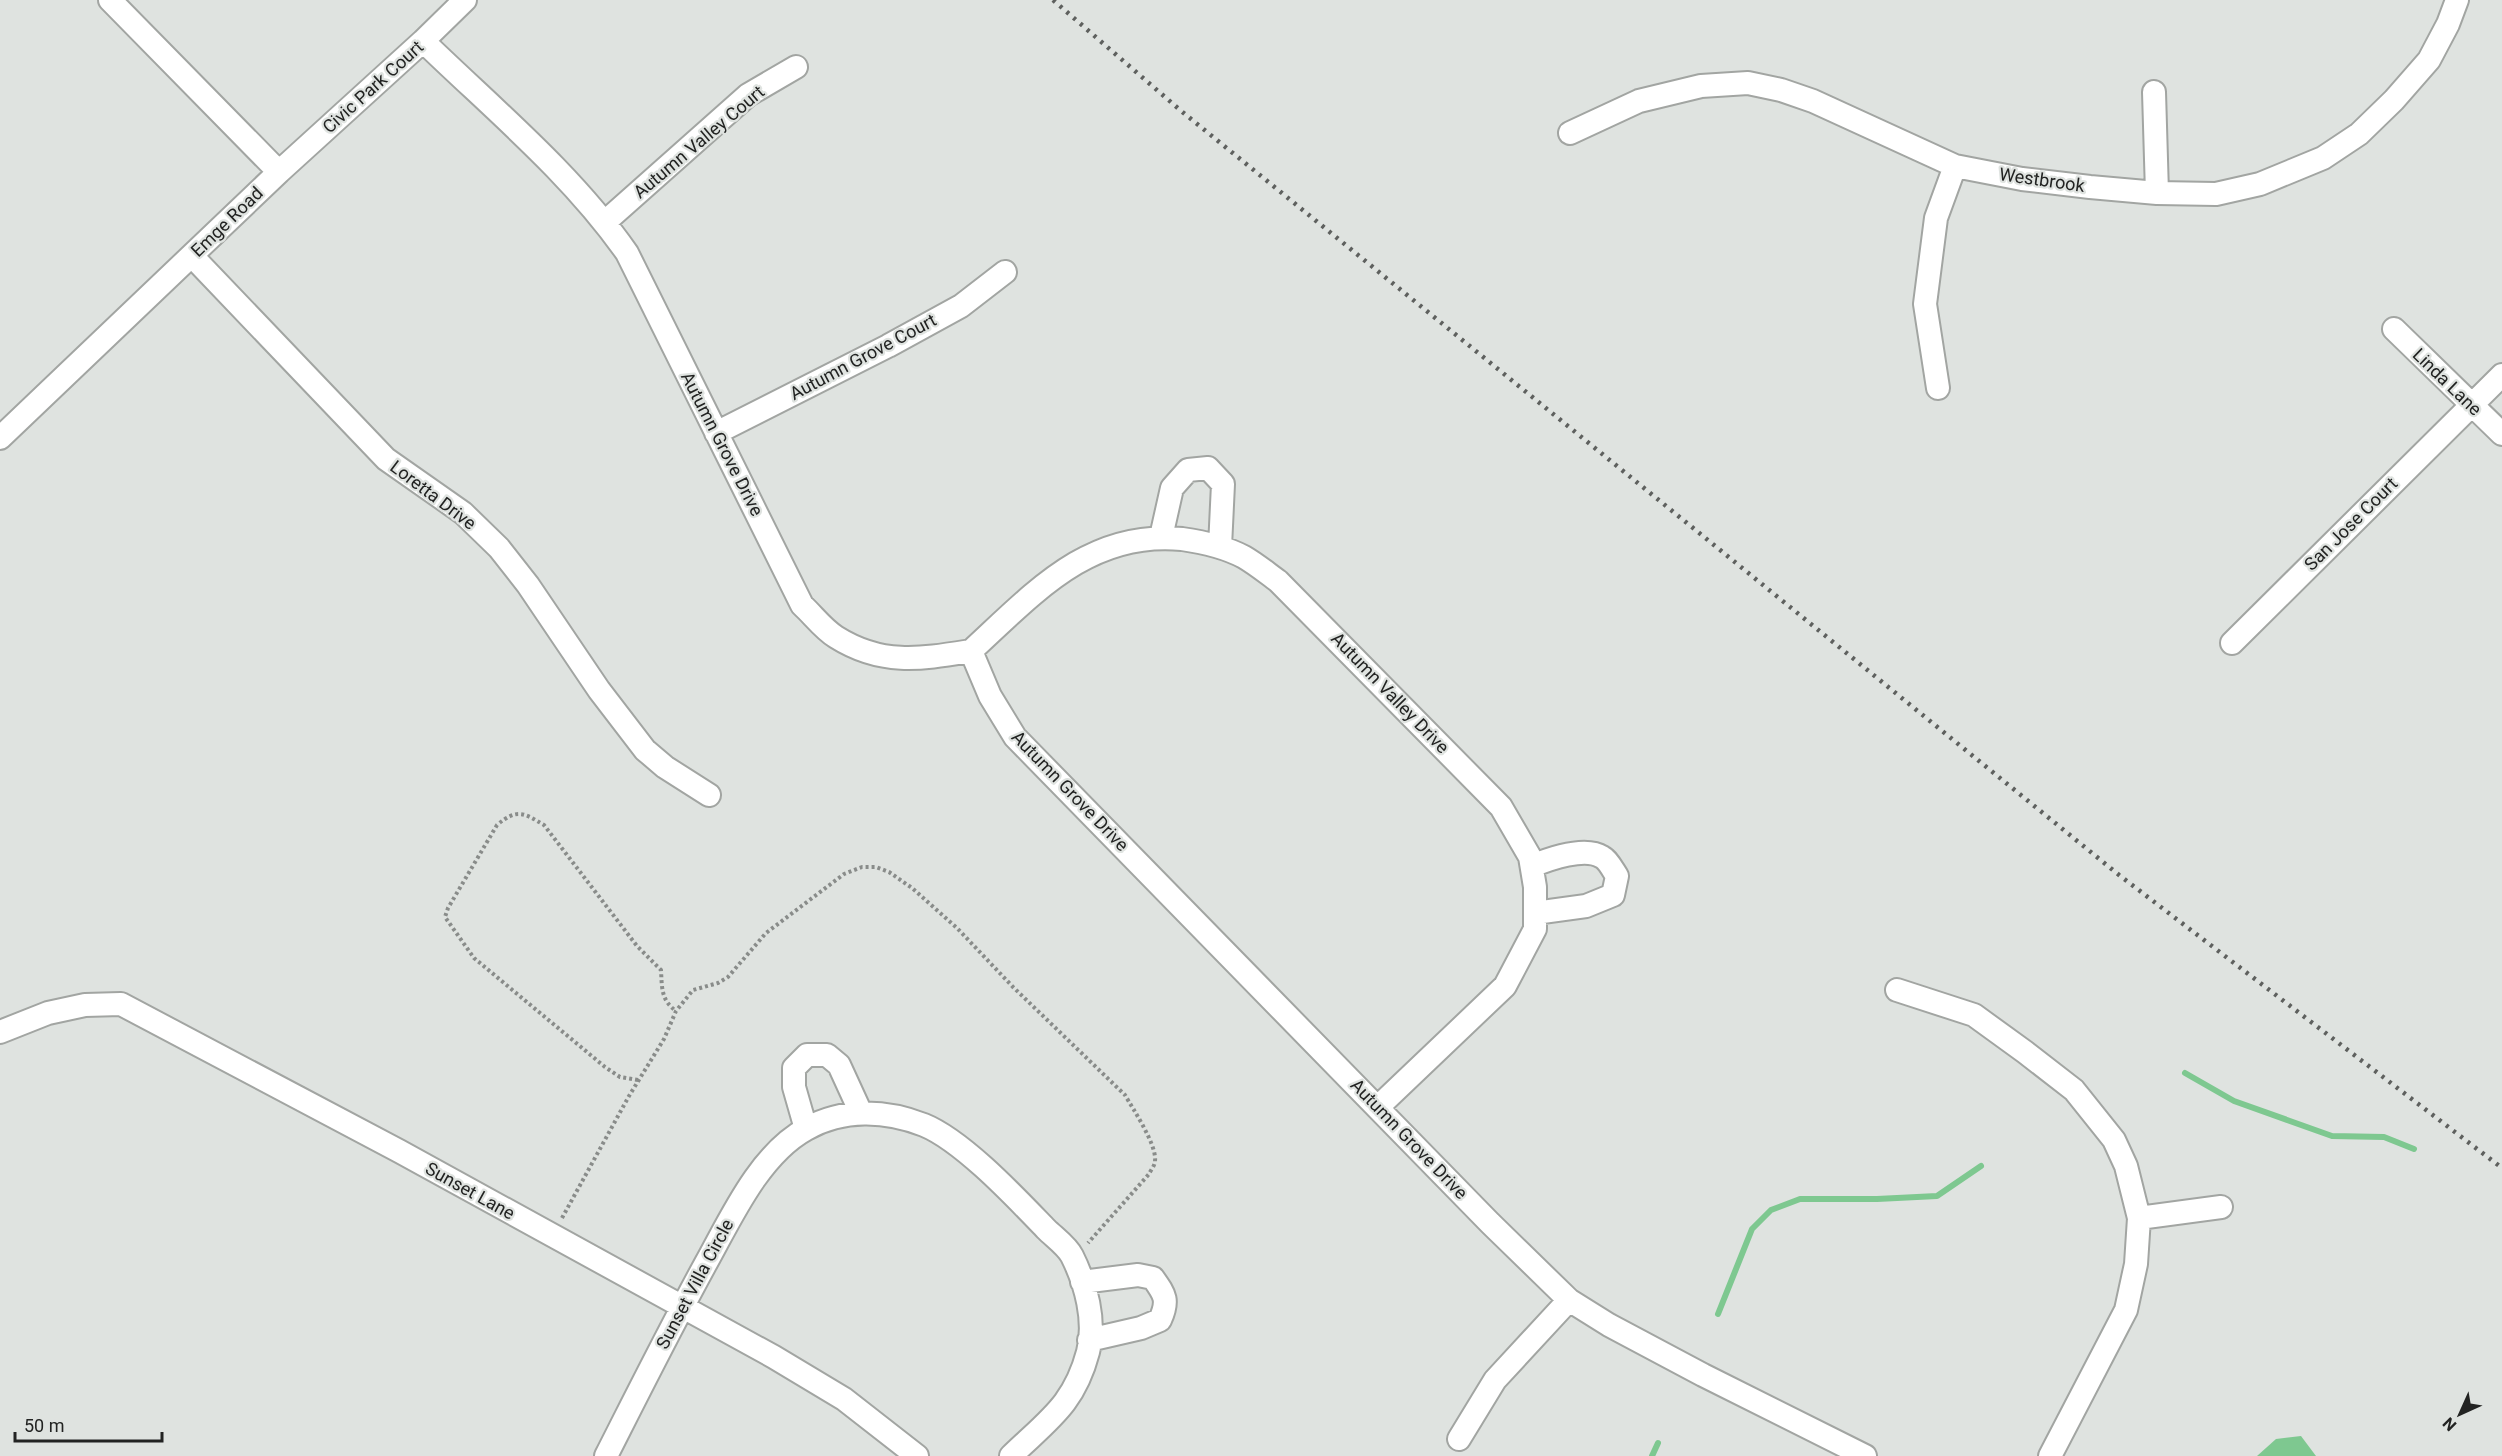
<svg xmlns="http://www.w3.org/2000/svg" width="2502" height="1456" font-family="Roboto,sans-serif">
<style>
.water{fill:#7ec890}
.lines{fill:none;stroke-linecap:round;stroke-linejoin:round}
.stream{stroke:#7ec890;stroke-width:6}
.minor-casing{stroke:#a2a5a2;stroke-width:26}
.path{stroke:#898c8a;stroke-width:4;stroke-dasharray:3 3;stroke-linecap:butt}
.minor{stroke:#fff;stroke-width:22}
.rail{stroke:#5e605e;stroke-width:4.5;stroke-dasharray:3 6;stroke-linecap:butt}
.labels{text-anchor:middle;stroke-width:4.5;stroke-linejoin:round;paint-order:stroke}
.street-label{font-size:18px;fill:#222322;stroke:#dfe3e0}
</style>
<rect width="100%" height="100%" fill="#dfe3e0"/>
<!-- water -->
<path class="water" d="M2301,1436L2316,1456H2257L2276,1439Z"/>
<g class="lines">
<!-- stream -->
<path class="stream" d="M2185,1073L2234,1101L2332,1136L2384,1137L2414,1149
M1718,1314L1752,1229L1771,1210L1800,1199H1877L1937,1196L1981,1166
M1652,1456L1658,1443"/>
<defs>
<path id="minor" d="M110,0L279,172
M423,41C493,109 571,173 627,253L802,605C813,615 823,629 836,637C882,666 921,659 971,651L990,696L1015,737L1490,1223L1569,1300L1609,1325L1703,1375L1865,1456
M2154,92L2157,193
M1570,133L1639,101L1701,86L1748,83L1781,90L1813,101L1955,166L2022,179L2090,187L2157,193L2216,194L2260,184L2323,158L2359,134L2394,100L2429,60L2448,24L2457,0
M605,222L748,95L796,67
M192,256L386,459L463,513L499,548L528,585L599,690L645,750L665,767L709,795
M2394,329L2502,434
M1938,388L1925,304L1936,218L1955,166
M716,433L888,346L961,306L1005,272
M0,438L279,172L423,41L465,0
M1161,537L1172,488L1188,470L1208,468L1223,484L1220,547
M2232,643L2502,375
M971,651C1034,593 1089,530 1182,539C1203,542 1225,547 1244,557C1256,564 1267,573 1278,581L1501,807L1530,857L1535,887V929L1505,986L1378,1107
M1532,866C1549,859 1585,846 1602,857C1608,860 1613,870 1617,876L1613,895L1586,906L1535,913
M1897,990L1974,1015L2025,1052L2074,1090L2114,1140L2126,1166L2139,1218L2136,1264L2126,1310L2050,1456
M0,1032L48,1013L85,1005L121,1004L399,1151L774,1357L844,1399L917,1456
M806,1129L794,1087V1068L807,1055H827L839,1065L861,1113
M2139,1218L2221,1207
M1082,1282L1138,1275L1153,1278C1165,1295 1169,1300 1160,1320L1141,1328L1089,1340
M1459,1439L1495,1380L1569,1300
M606,1456C639,1391 671,1327 706,1263C731,1218 759,1155 806,1129C843,1108 886,1110 924,1125C963,1141 1016,1198 1046,1229C1054,1237 1067,1246 1072,1256C1086,1284 1096,1321 1088,1352C1074,1405 1048,1420 1011,1456"/>
</defs>
<!-- minor casing -->
<use href="#minor" class="minor-casing"/>
<!-- path -->
<path class="path" d="M638,1080L620,1077L605,1067L474,958L445,917L448,908L497,825C517,808 524,813 544,825L637,946L661,970C662,988 661,1000 676,1011
M562,1218L629,1096L664,1039L676,1011L693,990L718,983L728,977L766,933L844,874L862,867H876L889,872L912,888L957,928L1013,987L1125,1095C1133,1109 1157,1145 1155,1161C1155,1165 1151,1170 1149,1174L1088,1243"/>
<!-- minor -->
<use href="#minor" class="minor"/>
<!-- rail -->
<path class="rail" d="M1053,0L1180,110L2119,875L2502,1168"/>
</g>
<g class="labels">
<!-- street labels -->
<g class="street-label">
<text transform="translate(373 87) rotate(-42)" y="6">Civic Park Court</text>
<text transform="translate(699 142) rotate(-40)" y="6">Autumn Valley Court</text>
<text transform="translate(2042 180) rotate(8)" y="6">Westbrook</text>
<text transform="translate(227 222) rotate(-44)" y="6">Emge Road</text>
<text transform="translate(863 357) rotate(-28)" y="6">Autumn Grove Court</text>
<text transform="translate(2447 382) rotate(44)" y="6">Linda Lane</text>
<text transform="translate(722 444) rotate(63)" y="6">Autumn Grove Drive</text>
<text transform="translate(433 495) rotate(37)" y="6">Loretta Drive</text>
<text transform="translate(2351 524) rotate(-45)" y="6">San Jose Court</text>
<text transform="translate(1390 693) rotate(46)" y="6">Autumn Valley Drive</text>
<text transform="translate(1070 791) rotate(46)" y="6">Autumn Grove Drive</text>
<text transform="translate(1409 1139) rotate(46)" y="6">Autumn Grove Drive</text>
<text transform="translate(470 1191) rotate(29)" y="6">Sunset Lane</text>
<text transform="translate(695 1284) rotate(-62)" y="6">Sunset Villa Circle</text>
</g>
</g>
<!-- north arrow -->
<g transform="translate(2460 1414) rotate(225)" stroke="#dfe3e0" stroke-width="4.5" paint-order="stroke">
<path d="M0-4.5L10 22L0 15L-10 22Z" fill="#222322"/>
<text y="-9" font-size="16" font-weight="bold" text-anchor="middle" fill="#222322">N</text>
</g>
<!-- scale -->
<path d="M15 1432v9h147v-9" fill="none" stroke="#222322" stroke-width="3"/>
<text x="24" y="1432" font-size="18" fill="#222322" stroke="#dfe3e0" stroke-width="4.5" paint-order="stroke">50 m</text>
</svg>
